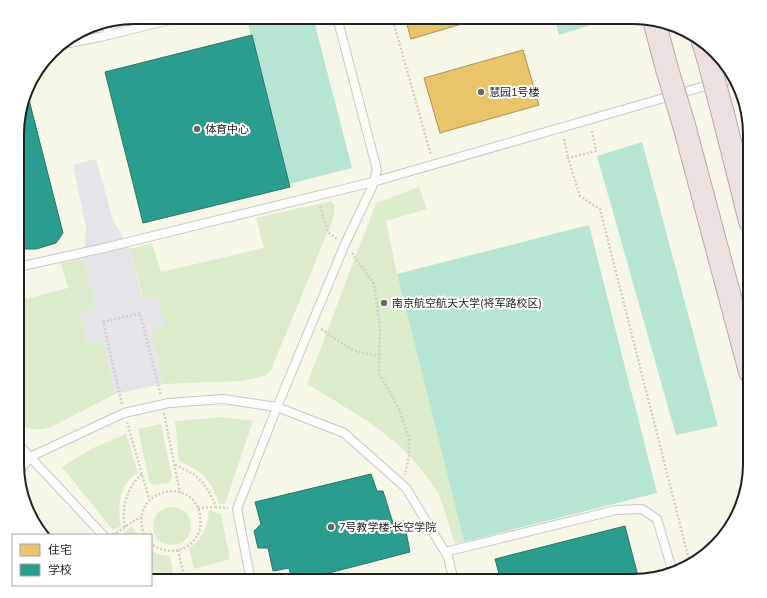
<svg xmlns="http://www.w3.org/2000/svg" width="767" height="598" font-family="Mulish,'Noto Sans SC',sans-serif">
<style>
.education{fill:#f7f7e7}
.grass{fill:#dbebcb}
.pitch{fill:#b7e5d3}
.plaza{fill:#e5e4e8}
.homes{fill:#e9c46a;stroke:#ad9354}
.schools{fill:#2a9d8f;stroke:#27786e}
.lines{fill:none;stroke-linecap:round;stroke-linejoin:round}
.service-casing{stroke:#c8c8c6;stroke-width:10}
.motorway-casing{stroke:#c3a3aa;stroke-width:24}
.path{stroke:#d7cbc9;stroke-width:2.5;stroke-dasharray:2 2;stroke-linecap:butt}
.service{stroke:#fdfcfc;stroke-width:8}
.motorway{stroke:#ebe1e2;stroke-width:22}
.motorway-bridge-casing{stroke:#c3a3aa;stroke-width:24;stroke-linecap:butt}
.motorway-bridge{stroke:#ebe1e2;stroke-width:22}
.poi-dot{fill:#696967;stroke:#fff;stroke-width:1.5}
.labels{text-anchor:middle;stroke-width:4;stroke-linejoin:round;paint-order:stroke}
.poi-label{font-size:11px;fill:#212121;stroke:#fff;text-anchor:start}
.rim{fill:none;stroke:#212121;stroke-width:2}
</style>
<rect width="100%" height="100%" fill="#efeeea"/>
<!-- education -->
<path class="education" d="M134,17H640L678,26L710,46L741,89L750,134V472L741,509L721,541L678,572L633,581H151V535H44L29,516L17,472L18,119L33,76L57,46L96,23Z"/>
<!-- grass -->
<path class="grass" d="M419,187L427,209L386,221L397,274L464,542L455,544C449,528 445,508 437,492C408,441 355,413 307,384L376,203Z
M331,201L335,206L333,219L271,370L265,376L242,381L163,384L150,329L165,326L143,299L130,249L152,243L161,272L264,248L256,218Z
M84,258L96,309L81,313L87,343L103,340L115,394L51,427C38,431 27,431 17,420L18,301L68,288L61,263Z
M223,417L253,421L225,504H219C211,479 203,472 179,461L175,421Z
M161,424L172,476L169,483L152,485L149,480L138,429Z
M126,434L138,473C120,482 117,507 121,526L113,530L62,467L93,448Z
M153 526a19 19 0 1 1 38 0a19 19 0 1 1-38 0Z
M209,510L221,514L230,559L194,569L189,548C203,539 208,526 209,510Z
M132,526L138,535H122Z
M151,549L157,554L170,556L173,573L151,578Z"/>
<!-- pitch -->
<path class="pitch" d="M275,17H313L352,168L289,184L248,24Z
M554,17H606L607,20L559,35Z
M642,142L718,426L676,435L597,156Z
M589,225L657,493L464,542L397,274Z"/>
<!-- plaza -->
<path class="plaza" d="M96,23L100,37L58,45Z
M96,159L113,220L130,249L142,299L157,296L165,326L150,330L163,384L115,394L103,340L87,343L81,313L96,309L84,258L86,227L73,165Z"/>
<!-- homes -->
<path class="homes" d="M405,17H485L411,39Z
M523,50L539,105L440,133L424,78Z"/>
<!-- schools -->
<path class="schools" d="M252,35L290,187L143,223L105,72Z
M27,92L63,233L56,243L36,249H18V119Z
M371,474L377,491H383L393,523L404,521L410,552L298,581H292L289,568L273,571L268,548H258L254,531L261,524L255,502Z
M625,526L639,580L595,581L593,574L568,581H501L495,559Z"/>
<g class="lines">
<defs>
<path id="service" d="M105,22L109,35
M58,45L100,37L182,17
M18,267L104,248L373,182L733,78
M17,443L103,535
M18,473L30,457L124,413L169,403L223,399L277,407L344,433L406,488L448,557L454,581
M445,552L616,510L642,509L657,519L673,573
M231,581L250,576L237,509L277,407L345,244L372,187L377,170L337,17"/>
<path id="motorway" d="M654,20L667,69
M703,42L708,58
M723,114L750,221
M684,125L750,372"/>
</defs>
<!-- service casing -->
<use href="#service" class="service-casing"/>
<!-- motorway casing -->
<use href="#motorway" class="motorway-casing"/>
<!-- path -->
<path class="path" d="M392,17L431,155
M592,131L596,151L568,158L580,196L600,209L690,564
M564,139L568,158
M320,206L328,232L337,239
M352,253L374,284L380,327L379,373L399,409L409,438V456L405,475
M321,329C341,342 353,355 379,355
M122,404L103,322L140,313L161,396
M164,413L180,493
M127,422L149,499
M175,465C200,475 206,484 216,507L228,508
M198,508L215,507
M125,527C121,507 127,487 142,474
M113,535L140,517
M144,535C127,489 194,474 200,516C201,522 201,529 198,534C188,553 168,555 151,544
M178,550L185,581"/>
<!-- service -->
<use href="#service" class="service"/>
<!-- motorway -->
<use href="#motorway" class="motorway"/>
<defs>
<path id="motorway-bridge" d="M708,58L723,114
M667,69L684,125"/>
</defs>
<!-- motorway-bridge casing -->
<use href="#motorway-bridge" class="motorway-bridge-casing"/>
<!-- motorway-bridge -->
<use href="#motorway-bridge" class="motorway-bridge"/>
</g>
<!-- markers -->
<g class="poi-dot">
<circle cx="481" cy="92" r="4"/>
<circle cx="197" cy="129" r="4"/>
<circle cx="384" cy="303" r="4"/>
<circle cx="331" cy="527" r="4"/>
</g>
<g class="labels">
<!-- poi labels -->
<g class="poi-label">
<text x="489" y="96">慧园1号楼</text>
<text x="205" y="133">体育中心</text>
<text x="392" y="307">南京航空航天大学(将军路校区)</text>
<text x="339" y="531">7号教学楼·长空学院</text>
</g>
</g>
<!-- crop -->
<path d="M0 0H767V598H0ZM134 24H633A110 110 0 0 1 743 134V464A110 110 0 0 1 633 574H134A110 110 0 0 1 24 464V134A110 110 0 0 1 134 24Z" fill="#fff" fill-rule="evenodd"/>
<path class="rim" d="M134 24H633A110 110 0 0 1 743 134V464A110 110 0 0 1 633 574H134A110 110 0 0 1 24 464V134A110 110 0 0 1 134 24Z"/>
<!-- legend -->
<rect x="12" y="534" width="140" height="52" fill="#ffffff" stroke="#a6a6a6"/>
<rect x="20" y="544" width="20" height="12" fill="#e9c46a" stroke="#a6a6a6"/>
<text x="48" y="554" font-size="12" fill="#212121">住宅</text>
<rect x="20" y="564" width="20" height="12" fill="#2a9d8f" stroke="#a6a6a6"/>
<text x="48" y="574" font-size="12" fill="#212121">学校</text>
</svg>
